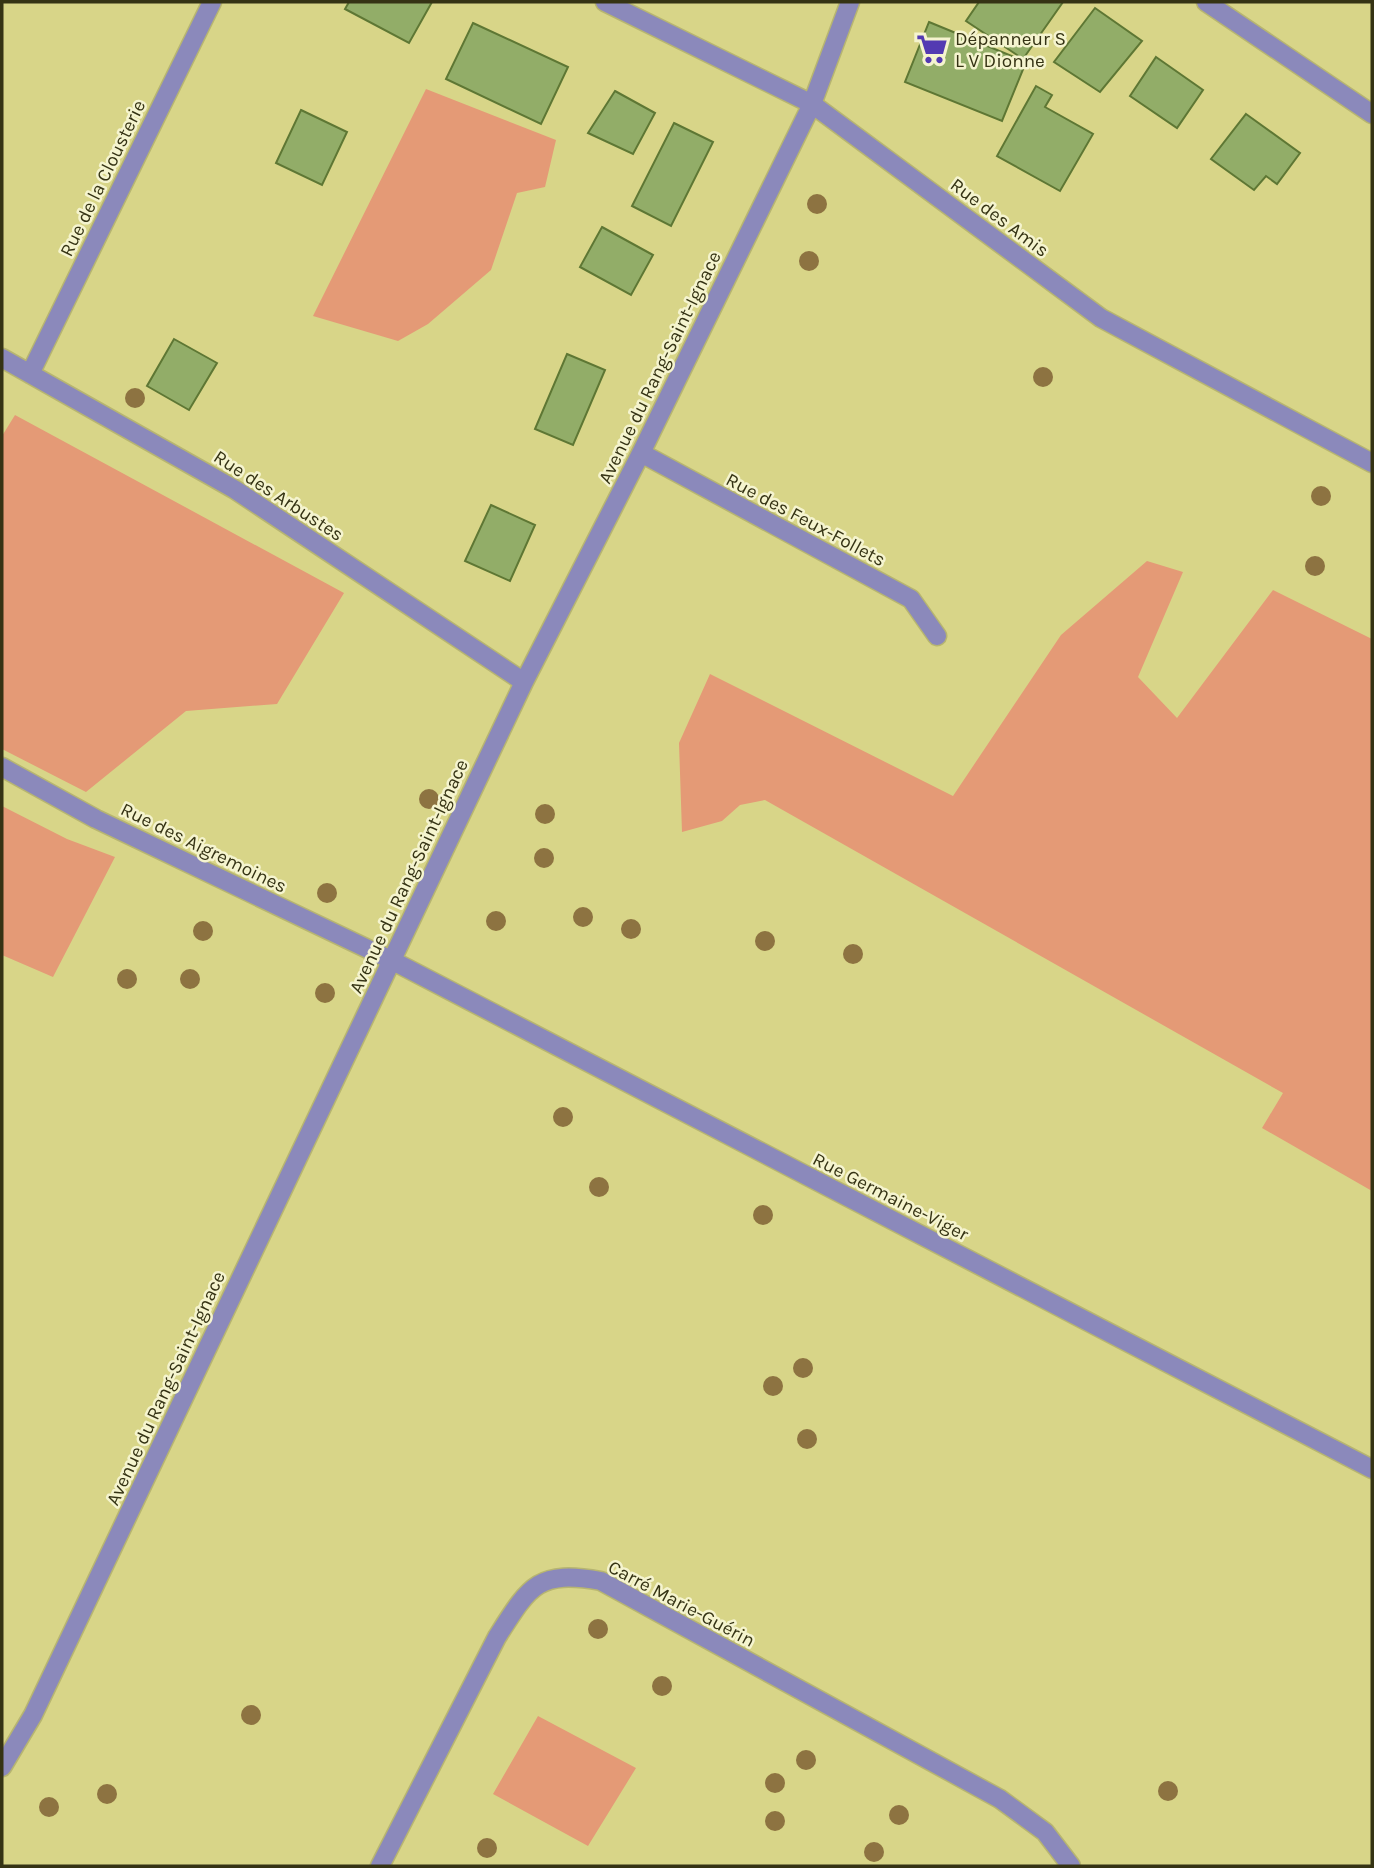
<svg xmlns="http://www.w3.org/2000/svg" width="1374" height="1868" font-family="Karla,sans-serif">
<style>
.green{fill:#e49a76}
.building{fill:#92ad68;stroke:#5e7734;stroke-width:2}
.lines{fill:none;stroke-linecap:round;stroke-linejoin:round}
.street-casing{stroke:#b7b571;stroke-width:21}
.street{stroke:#8b89bb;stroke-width:18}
.tree{fill:#8d7341}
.labels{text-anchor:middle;stroke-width:5;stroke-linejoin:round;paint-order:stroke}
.poi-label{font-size:19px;fill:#353314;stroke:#f5f4cf;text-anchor:start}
.street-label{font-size:19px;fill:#353314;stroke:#f5f4cf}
</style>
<rect width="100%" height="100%" fill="#d8d588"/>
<!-- green -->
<path class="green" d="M426,89L556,140L545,187L517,193L491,270L428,324L398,341L313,316Z
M15,415L344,593L277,704L186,711L86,792L2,749V436Z
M1147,561L1183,572L1138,677L1177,718L1273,590L1372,639V1191L1262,1128L1283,1093L765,800L740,805L722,821L682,832L679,743L710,674L953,796L1061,635Z
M2,806L67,839L115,857L53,977L2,955Z
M538,1716L636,1768L588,1846L493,1794Z"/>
<!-- building -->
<path class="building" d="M349,2H432L409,43L345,9Z
M979,2H1063L1023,59L966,21Z
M1095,8L1142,41L1100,92L1054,62Z
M929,22L1026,62L1002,121L905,82Z
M473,23L568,67L541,124L446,79Z
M1156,57L1203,90L1177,128L1130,96Z
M1036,86L1052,95L1045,107L1093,134L1060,191L997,156Z
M615,91L655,113L633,154L588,133Z
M301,110L347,132L322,185L276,163Z
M1246,114L1300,153L1277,184L1266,176L1254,190L1211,159Z
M674,123L713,142L671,226L632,206Z
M602,227L653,255L631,295L580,267Z
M174,339L217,363L189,410L147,386Z
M567,354L605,370L573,445L535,429Z
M491,505L535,525L510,581L465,561Z"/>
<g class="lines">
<defs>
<path id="street" d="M605,2L812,104L1101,318L1372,463
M1206,2L1372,114
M2,358L234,489L524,682
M30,374L212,2
M641,453L911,599L937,636
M2,767L96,819L391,960L1372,1469
M2,1767L33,1715L524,682L641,453L812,104L850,2
M380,1866L497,1637C530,1585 538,1570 601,1581L1000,1799L1045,1832L1071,1866"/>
</defs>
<!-- street casing -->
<use href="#street" class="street-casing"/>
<!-- street -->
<use href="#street" class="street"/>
</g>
<!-- trees -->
<g class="tree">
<circle cx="817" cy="204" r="10"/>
<circle cx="809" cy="261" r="10"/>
<circle cx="1043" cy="377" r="10"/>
<circle cx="135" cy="398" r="10"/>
<circle cx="1321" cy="496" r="10"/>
<circle cx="1315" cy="566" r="10"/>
<circle cx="429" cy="799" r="10"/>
<circle cx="545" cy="814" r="10"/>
<circle cx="544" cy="858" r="10"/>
<circle cx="327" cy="893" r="10"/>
<circle cx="583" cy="917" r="10"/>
<circle cx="496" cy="921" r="10"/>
<circle cx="631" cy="929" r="10"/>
<circle cx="203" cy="931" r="10"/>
<circle cx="765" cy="941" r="10"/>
<circle cx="853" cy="954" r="10"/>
<circle cx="127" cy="979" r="10"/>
<circle cx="190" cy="979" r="10"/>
<circle cx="325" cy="993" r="10"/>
<circle cx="563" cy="1117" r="10"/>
<circle cx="599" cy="1187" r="10"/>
<circle cx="763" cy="1215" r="10"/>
<circle cx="803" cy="1368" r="10"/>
<circle cx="773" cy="1386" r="10"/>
<circle cx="807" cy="1439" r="10"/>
<circle cx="598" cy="1629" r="10"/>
<circle cx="662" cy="1686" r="10"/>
<circle cx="251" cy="1715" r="10"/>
<circle cx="806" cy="1760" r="10"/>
<circle cx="775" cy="1783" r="10"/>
<circle cx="1168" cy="1791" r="10"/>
<circle cx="107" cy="1794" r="10"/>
<circle cx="49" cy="1807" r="10"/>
<circle cx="899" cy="1815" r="10"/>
<circle cx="775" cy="1821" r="10"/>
<circle cx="487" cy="1848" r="10"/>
<circle cx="874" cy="1852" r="10"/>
</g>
<!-- icons -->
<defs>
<symbol id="supermarket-bare" viewBox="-9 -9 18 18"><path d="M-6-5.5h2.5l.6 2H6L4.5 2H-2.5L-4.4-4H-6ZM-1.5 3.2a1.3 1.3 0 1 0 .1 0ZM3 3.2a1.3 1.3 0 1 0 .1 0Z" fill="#533ab2" stroke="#f5f4cf" stroke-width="2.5" paint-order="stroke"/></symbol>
</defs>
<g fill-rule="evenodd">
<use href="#supermarket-bare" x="910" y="27" width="44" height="44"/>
</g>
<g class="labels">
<!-- poi labels -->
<g class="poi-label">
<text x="955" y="45">Dépanneur S<tspan x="955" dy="22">L V Dionne</tspan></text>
</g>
<!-- street labels -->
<g class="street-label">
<text transform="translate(102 178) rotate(-64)" y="7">Rue de la Clousterie</text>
<text transform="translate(1000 217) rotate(37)" y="7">Rue des Amis</text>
<text transform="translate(659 367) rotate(-64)" y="7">Avenue du Rang-Saint-Ignace</text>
<text transform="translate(279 495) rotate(33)" y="7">Rue des Arbustes</text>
<text transform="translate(806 519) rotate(28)" y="7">Rue des Feux-Follets</text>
<text transform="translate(204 847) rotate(26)" y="7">Rue des Aigremoines</text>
<text transform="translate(408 876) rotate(-65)" y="7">Avenue du Rang-Saint-Ignace</text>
<text transform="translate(891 1196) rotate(27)" y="7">Rue Germaine-Viger</text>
<text transform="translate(165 1388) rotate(-65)" y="7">Avenue du Rang-Saint-Ignace</text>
<text transform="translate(682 1603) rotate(28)" y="7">Carré Marie-Guérin</text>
</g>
</g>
<!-- border -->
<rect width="1374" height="1868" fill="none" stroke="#353314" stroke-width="7"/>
</svg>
